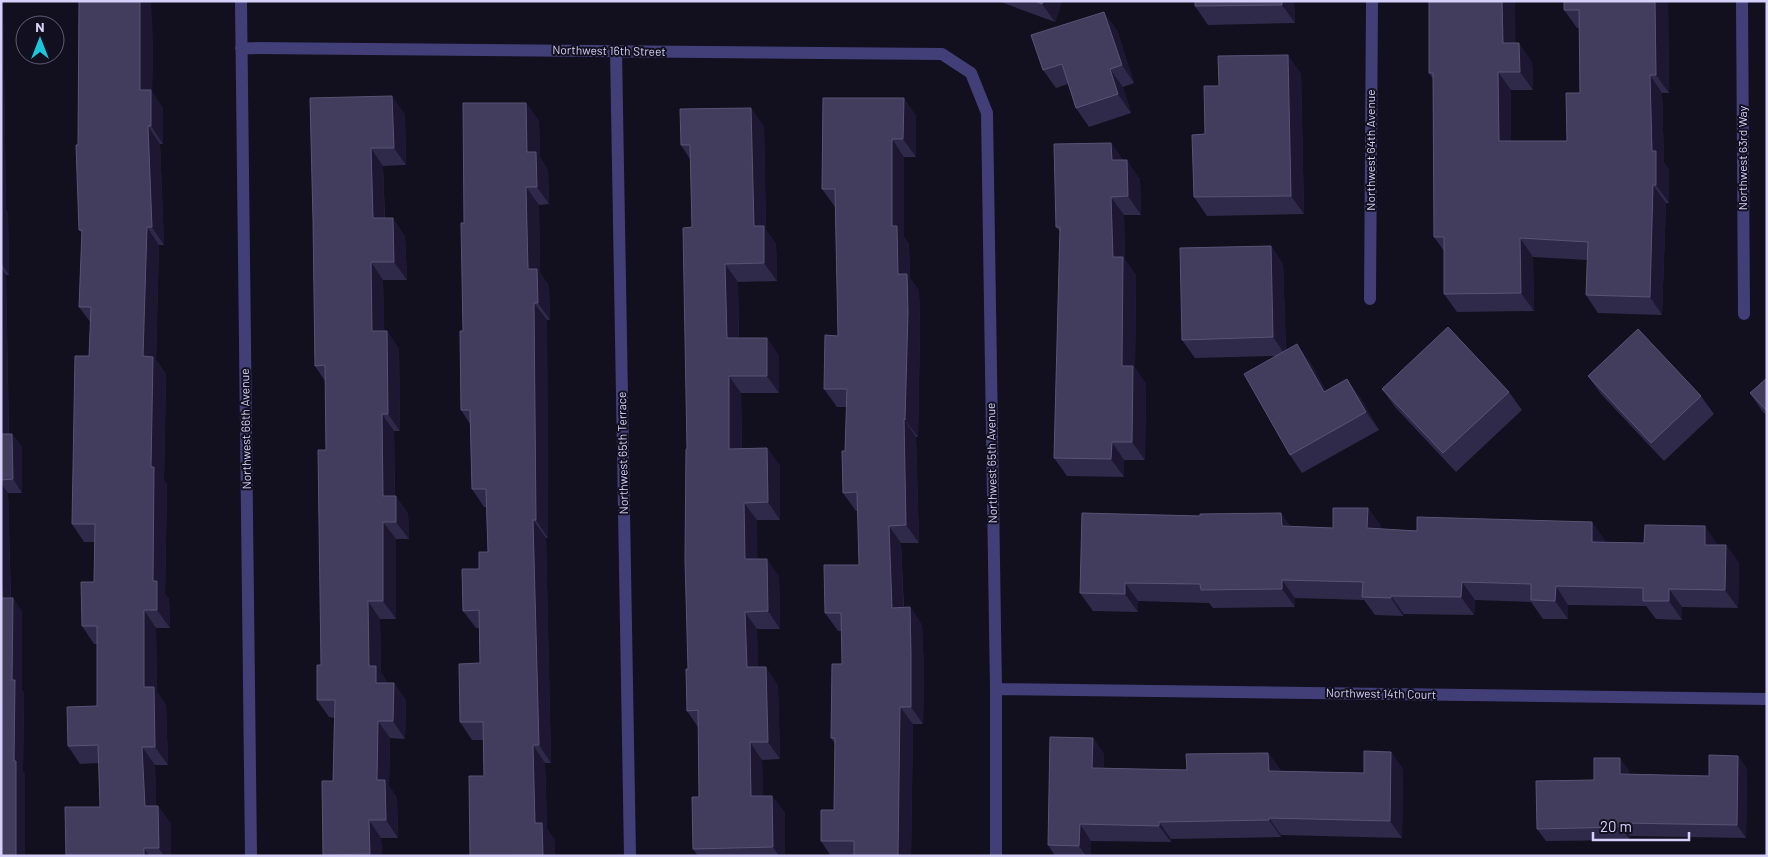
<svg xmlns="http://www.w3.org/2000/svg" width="1768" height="857" font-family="Barlow,sans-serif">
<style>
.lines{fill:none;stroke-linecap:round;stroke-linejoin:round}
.minor{stroke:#423f78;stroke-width:12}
.wall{fill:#302a4a}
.shaded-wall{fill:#1d1731}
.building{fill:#423c5d;stroke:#595376}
.labels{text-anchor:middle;stroke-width:4;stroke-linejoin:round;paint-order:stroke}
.street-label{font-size:12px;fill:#d6d1fa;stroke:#120f1e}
</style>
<rect width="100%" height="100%" fill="#120f1e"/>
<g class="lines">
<!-- minor -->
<path class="minor" d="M241,1L251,856
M1742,1L1744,314
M241,48L942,54L971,73L987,113L996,689V856
M616,51L630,856
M1370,299L1372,1
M996,689L1767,699"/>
</g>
<!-- wall -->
<path class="wall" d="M1,1H3L6,210L8,213L9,275H6L9,434H12L22,447V493H8L11,598H13L22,612V690L24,693L23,772L25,774V856H1Z
M998,1H1062L1055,22Z
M1195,1H1294L1295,23L1208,25L1195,6Z
M1429,1H1515V43L1532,62L1533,90H1511V141H1567L1580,93L1579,28H1577L1564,10V1H1668L1669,93H1662L1664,163L1669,169V203H1666L1662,315L1598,313L1586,295L1587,260L1533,257L1534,311L1457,312L1444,294V251L1434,237L1433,79L1429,73Z
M1117,30L1134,83L1123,87L1131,113L1089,127L1076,108L1068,84L1056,88L1043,70Z
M153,39L152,92L163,108V144H160L164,245H159L156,360L166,374L164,480L167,484L165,594L169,599L170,628H156L157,692L166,705L168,765H155L156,806H158L171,824V856H66L100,807L99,763L80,764L68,746L97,706V644H94L82,626L94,582V542H84L72,524L89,356L91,323L79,307L82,233L79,230L78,145Z
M1301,73L1304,214L1207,216L1194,197L1205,134L1219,86Z
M310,98L405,114L406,165L383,166L385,218L405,236L407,280H383L384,331H387L399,349L400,431H394L395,496L408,513L409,539H396V619H380L381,673L388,683H394L406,700L405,739L390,738L389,786L397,798L398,838H381L382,856L323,855L333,781L334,718L329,717L317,700L321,665L326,450L325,381L315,366L313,220Z
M904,98L916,116V157H904V237L909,244L910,278L919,291L920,329L918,437H916L919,543H901L904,608L910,607L922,625L924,670L923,724H913L911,856H831L821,841L834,810L835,744L831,738L842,664V631H838L825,613L859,565L858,511H856L843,493L847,407H837L824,389L838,336L835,207L822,189Z
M526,103L539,121L540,157L548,170L549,204L539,205L540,273L549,286L550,320H547L548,538H546L551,763H545L547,829L555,840V856H470L484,776L483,740H472L460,722L480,663L479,628H476L463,611L479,569L488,552L486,507H484L472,489L470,424L461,410L463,331Z
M764,126L766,230L776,244L777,281L738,282L739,338H767L779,356V393H741L742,448H767L780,466V520H757V559L779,576L780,629H757L758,667L778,685L780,759L762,760L763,796H772L785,813V856H698L693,849L699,797L698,727L687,711L688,669L687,449L692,227L690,159L681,145Z
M1111,143L1123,160L1140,179L1141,215H1124L1125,260L1136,275L1135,368L1146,384L1145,460H1124V477L1067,476L1054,458L1060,232L1056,227Z
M1271,246L1283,264L1286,350L1310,362L1326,391L1360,397L1379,430L1302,473L1290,455L1276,356L1195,358L1182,340Z
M1588,376L1701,396L1714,414L1664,461L1601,394Z
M1767,378V415L1763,412L1750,393Z
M1382,389L1509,392L1522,410L1456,472L1395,407Z
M1368,508L1381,526V529L1605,540V542L1726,545L1739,563L1738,608L1682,607V620L1656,619L1646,606L1568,605V619H1543L1531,602L1475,600L1474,615L1404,614L1403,616L1375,615L1364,600L1295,598V607L1213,608L1209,603L1138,601V612L1093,611L1080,593L1291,526L1333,528Z
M1093,738L1104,754V768L1187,770L1268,753L1280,769V771L1364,773L1391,752L1403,769L1402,838L1281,835V837L1171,839V842L1091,841V856H1055L1048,845Z
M1738,756L1747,769L1746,838L1630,836V840L1546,841L1537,829L1594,780L1629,770V774L1709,776Z"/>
<!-- shaded-wall -->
<path class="shaded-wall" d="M1,1H3L6,210L8,213L9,275L1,263Z
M140,1H151L153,39L152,92L163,108V144L151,126L140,90Z
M1043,1H1062L1055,22L1042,4Z
M1282,1H1294L1295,23L1282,5Z
M1502,1H1515L1516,62L1503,43Z
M1655,1H1668L1669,93L1656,75Z
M1104,12L1117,30L1134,83L1122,65Z
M1519,43L1532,62L1533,90L1520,72Z
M1288,55L1301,73L1304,214L1291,196Z
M1110,69L1123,87L1131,113L1118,94Z
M1498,72L1511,90V159L1499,141Z
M1650,75L1662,93L1664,162L1669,169V203L1656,185L1652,151Z
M392,96L405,114L406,165L394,148Z
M904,98L916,116V157L903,139Z
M526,103L539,121L540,157L548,170L549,204L537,187L527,152Z
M751,108L764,126L766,230L776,244L777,281L764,263L754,226Z
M148,126L160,144L164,245L152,227Z
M892,139L904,157V237L909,244L910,278L919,291L920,329L918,437L905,420L898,274L892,226Z
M1111,143L1124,161L1112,160Z
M371,148L383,166L385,236L373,218Z
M1127,160L1140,179L1141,215L1128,196Z
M1653,185L1666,203L1662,315L1650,297Z
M526,187L539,205L540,273L549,286L550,320L538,303L528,269Z
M1111,197L1124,215L1125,260L1136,275L1135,368L1146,384L1145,460L1132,442L1122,366L1113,257Z
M393,218L405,236L407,280L394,262Z
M147,227L159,245L156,360L166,374L164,480L167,484L165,594L169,599L170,628L157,610L153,581L143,356Z
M1520,238L1533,257L1534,311L1521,293Z
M1271,246L1283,264L1286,356L1273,337Z
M371,262L383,280L385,349L372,331Z
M725,264L738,282L739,356L727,338Z
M1,268L6,275L9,448L1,436Z
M534,303L547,320L548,538L536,520Z
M387,331L399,349L400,431L388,414Z
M767,338L779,356V393L767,376Z
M1297,344L1310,362L1337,410L1324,392Z
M729,376L741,393L742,466L729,449Z
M1347,379L1360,397L1379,430L1366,412Z
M382,414L394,431L395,514L383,496Z
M904,419L916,437L919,543L906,525Z
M12,434L22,447V493L13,479Z
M1112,442L1124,460V477L1111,459Z
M767,448L780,466V520L768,502Z
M1,483L8,493L11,612L2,598Z
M396,496L408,513L409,539L396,522Z
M744,503L757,520L758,577L745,559Z
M1368,508L1381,526L1380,547L1367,528Z
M1281,513L1294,531L1282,526Z
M533,520L546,538L551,763L539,745Z
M383,522L396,539V619L383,601Z
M1592,522L1605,540L1604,560L1592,542Z
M889,526L901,543L904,626L892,608Z
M1705,526L1718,545H1705Z
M1726,545L1739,563L1738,608L1725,590Z
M767,559L779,576L780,629L768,611Z
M1282,580L1295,598V607L1282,589Z
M1462,582L1475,600L1474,615L1461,597Z
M1125,583L1138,601V612L1125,594Z
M1556,586L1568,605V619L1555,601Z
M1669,589L1682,607V620L1669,601Z
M1391,596L1404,614L1403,616L1391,598Z
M13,598L22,612V690L24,693L23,772L25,774V856H16L12,680Z
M368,601L380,619L381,673L389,684L376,683L369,666Z
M910,607L922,625L924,670L923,724L911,707Z
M144,610L156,628L157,692L166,705L168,765L155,747L144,687Z
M745,612L757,629L759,685L747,667Z
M766,667L778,685L780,759L768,742Z
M394,683L406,700L405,739L393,721Z
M900,707L913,724L911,856H898Z
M378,721L390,738L389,786L397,798L398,838L386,820L377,780Z
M1093,738L1104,754V784L1092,768Z
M750,742L762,760L764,814L751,796Z
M533,745L545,763L547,829L555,840V856L543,855L535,823Z
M142,747L155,765L157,824L145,806Z
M1391,752L1403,769L1402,838L1390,821Z
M1268,753L1280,769V788L1269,771Z
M1738,756L1747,769L1746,838L1737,825Z
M1620,758L1629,770V787L1620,774Z
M772,796L785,813V856H779L773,847Z
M158,806L171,824V856H164L159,848Z
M1269,818L1281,835V837L1269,820Z
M369,820L381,838L382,856H371L370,854Z
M1159,822L1171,839V842L1159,826Z
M1621,823L1630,836V840L1621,827Z
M1080,824L1091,841V856H1086L1079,846Z
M144,848L149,856H144Z"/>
<!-- building -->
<path class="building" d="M79,1H140V90H151V126H148L152,227H147L143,356L153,357L151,467H154L153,581H157V610H144V687H154L155,747H142L145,806H158L159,848H144V856H66L65,807H100L98,745L68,746L67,707L97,706V626H82L81,582H94L95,524H72L75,356H89L91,307H79L82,230H79L76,145H78Z
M1035,1H1043L1042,4Z
M1195,1H1282V5L1195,6Z
M1429,1H1502L1503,43H1519L1520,72H1498L1499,141H1567L1566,93H1580L1579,10H1564V1H1655L1656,75H1650L1652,151H1656V185H1653L1650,297L1586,295L1588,242L1520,238L1521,293L1444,294V237H1434L1433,73H1429Z
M1104,12L1122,65L1110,69L1118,94L1076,108L1062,64L1043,70L1031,35Z
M1288,55L1291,196L1194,197L1192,135L1205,134L1204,86H1219L1218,56Z
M392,96L394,148H371L373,218H393L394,262H371L372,331H387L388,414H382L383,496H396V522H383V601H368L369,666H376V683H394L393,721H378L377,780H385L386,820H369L370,854L323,855L322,781H333L335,700H317V665H321L318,450H326L325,365L315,366L313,220L310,98Z
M823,98H904L903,139H892V226H897L898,274H907L908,312L905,420L904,419L906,525L889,526L892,608L910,607L911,653V707H900L898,856H854V841H821V810H834L835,738H831L832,664H842L841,613H825L824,565H859L857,492L843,493L842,451H845L847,389H824L825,335L838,336L835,189H822Z
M463,103H526L527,152H536L537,187H526L528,269H537L538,303H534L536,520H533L539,745H533L535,823H542L543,855L470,856L469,776H484L483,722H460L459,664L480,663L479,610L463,611L462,569H479V552H488L486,489H472L470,410H461L460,331H463L461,223H464Z
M751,108L754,226H764V263L725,264L727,338H767V376H729V449L767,448L768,502L744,503L745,559H767L768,611L745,612L747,667H766L768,742H750L751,796H772L773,847L693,849L692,797H699L698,710L687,711L686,669H688L685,560L686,449H687L683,228L692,227L690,145H681L680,109Z
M1111,143L1112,160H1127L1128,196L1111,197L1113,257H1123L1122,366H1133L1132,442H1112L1111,459L1054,458L1060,227H1056L1054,144Z
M1271,246L1273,337L1182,340L1180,248Z
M1448,327L1509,392L1443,453L1382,389Z
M1638,329L1701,396L1651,443L1588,376Z
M1297,344L1324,392L1347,379L1366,412L1290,455L1244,374Z
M1767,378V411L1750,393Z
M1,434H12L13,479L1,480Z
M1333,508H1368L1367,528L1417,531V517L1592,522V542L1644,543L1645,525L1705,526V545H1726L1725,590L1669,589V601H1643V588L1556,586L1555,601L1531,600V584L1462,582L1461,597L1391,596V598L1362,597L1363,582L1282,580V589L1201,590L1200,584L1125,583V594L1080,593L1082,513L1200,516V514L1281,513L1282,526L1333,528Z
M1,570L2,598H13L12,680H15L14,761H16V856H1Z
M1050,737L1093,738L1092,768L1187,770L1186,754L1268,753L1269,771L1364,773V751L1391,752L1390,821L1269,818V820L1159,822V826L1080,824L1079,846L1048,845Z
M1709,755L1738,756L1737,825L1621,823V827L1537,829L1536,781L1594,780V758H1620V774L1709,776Z"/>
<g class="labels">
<!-- street labels -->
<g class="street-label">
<text transform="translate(609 51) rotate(1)" y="4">Northwest 16th Street</text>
<text transform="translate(1371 150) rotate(-90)" y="4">Northwest 64th Avenue</text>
<text transform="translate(1743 158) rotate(-90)" y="4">Northwest 63rd Way</text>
<text transform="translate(246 429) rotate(-91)" y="4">Northwest 66th Avenue</text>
<text transform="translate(623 453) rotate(-91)" y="4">Northwest 65th Terrace</text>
<text transform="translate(992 463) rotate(-91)" y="4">Northwest 65th Avenue</text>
<text transform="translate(1381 694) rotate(1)" y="4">Northwest 14th Court</text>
</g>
</g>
<!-- border -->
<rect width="1768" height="857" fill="none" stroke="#d6d1fa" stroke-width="5"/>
<!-- north arrow -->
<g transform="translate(40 40)"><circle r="24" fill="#120f1e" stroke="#605d76"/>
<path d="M0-4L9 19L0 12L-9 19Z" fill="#19c8de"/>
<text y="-8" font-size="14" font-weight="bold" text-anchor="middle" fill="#d6d1fa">N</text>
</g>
<!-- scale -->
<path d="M1593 832v8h96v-8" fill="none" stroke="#d6d1fa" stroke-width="2.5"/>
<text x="1600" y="832" font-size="15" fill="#d6d1fa" stroke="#120f1e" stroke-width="4" paint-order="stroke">20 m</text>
</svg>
